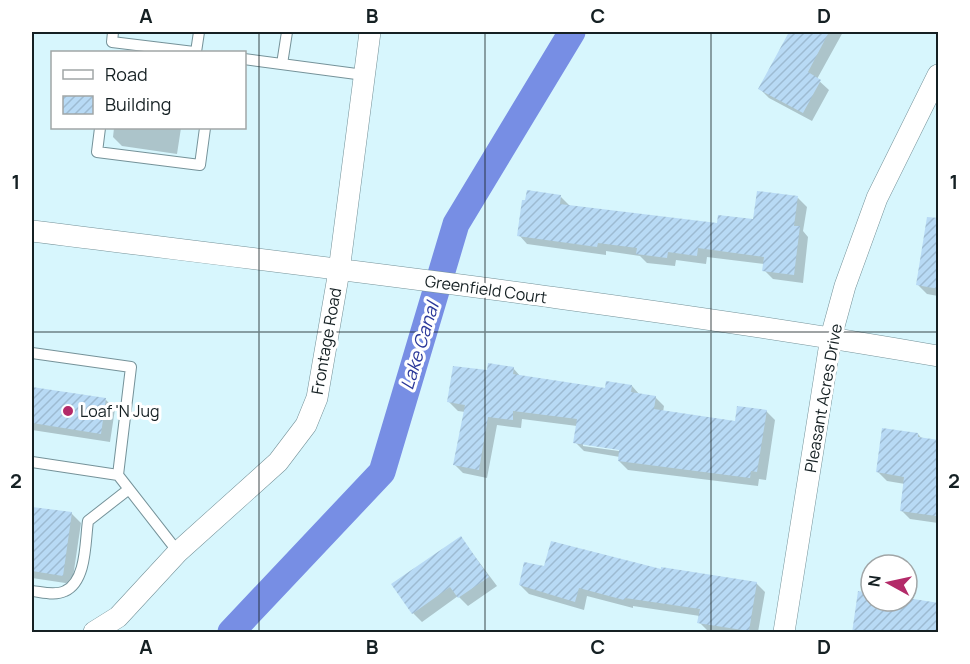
<svg xmlns="http://www.w3.org/2000/svg" width="970" height="664" font-family="Manrope,sans-serif">
<style>
.shadow{fill:#0003;fill-rule:evenodd}
.lines{fill:none;stroke-linecap:round;stroke-linejoin:round}
.canal{stroke:#778ee4;stroke-width:27}
.building{fill:url(#building-hatch)}
.service-casing{stroke:#759299;stroke-width:12}
.minor-casing{stroke:#759299;stroke-width:22}
.service{stroke:#fff;stroke-width:10}
.minor{stroke:#fff;stroke-width:21}
.grid{fill:none;stroke:#152023;stroke-width:1.5;stroke-opacity:0.55}
.poi-dot{fill:#b32a69;stroke:#fff;stroke-width:2}
.labels{text-anchor:middle;stroke-width:6;stroke-linejoin:round;paint-order:stroke}
.street-label{font-size:16px;fill:#152023;stroke:#fff}
.poi-label{font-size:16px;fill:#152023;stroke:#fff;text-anchor:start}
.water-label{font-size:18px;font-style:italic;fill:#293799;stroke:#fff}
.neatline{fill:none;stroke:#152023;stroke-width:2}
.grid-label{font-size:20px;text-anchor:middle;font-weight:bold;fill:#152023}
</style>
<defs>
<pattern id="building-hatch" width="6" height="6" patternUnits="userSpaceOnUse" patternTransform="scale(1.5)"><rect width="6" height="6" fill="#b8daf5"/><path d="M-1 1l2-2M0 6l6-6M5 7l2-2" fill="none" stroke="#9dbbd2"/></pattern>
</defs>
<rect width="100%" height="100%" fill="#d7f6fd"/>
<!-- shadow -->
<path class="shadow" d="M791,32H843L817,79L829,90L812,121L769,98L760,89Z
M114,128H181L177,154L122,146L113,137Z
M561,197L570,206L719,224L754,221L798,198L807,207L803,231L808,237L803,283L773,279L764,270L765,264L707,257L706,264L676,260L675,266L647,263L640,256L606,251V255L527,244L519,235Z
M938,253V296L927,294L918,285Z
M513,368L521,377L606,390L632,386L640,395L655,397L664,406L663,412L736,423L766,411L775,420L766,480L759,479L758,486L628,470L619,461L620,457L584,451L575,442L577,426L522,419L521,428L497,425L487,478L463,473L454,464L465,412L458,411L449,402L488,372ZM583,443L627,450L626,452L583,446Z
M32,389L106,400L115,409L110,442L32,430Z
M918,434L923,440L938,442V523L910,519L901,510L905,484L887,481L878,472Z
M32,508L72,514L81,523L72,584L32,578Z
M461,538L497,586L468,606L458,596L422,622L413,613Z
M545,567L662,571L756,583L765,592L758,632L708,631L699,622L700,616L633,606V608L587,596L584,610L529,594L520,585Z"/>
<g class="lines">
<!-- canal -->
<path class="canal" d="M231,632L382,472L456,224L572,32"/>
</g>
<!-- building -->
<path class="building" d="M789,32H829L808,72L821,80L803,113L758,89Z
M527,190L561,195L560,204L717,223L718,215L753,219L757,191L798,196L794,226H800L794,275L762,271L764,257L698,248L697,256L668,252L667,258L636,254L637,248L598,243L597,247L517,236L522,200H525Z
M927,217L939,218V289L916,285Z
M488,363L514,367L513,374L605,388L606,381L632,385L631,392L656,396L654,409L735,421L737,406L767,410L757,472L751,471L750,478L618,461L619,450L573,443L577,419L513,411V420L488,417L479,470L453,465L465,405L447,402L453,366L487,370Z
M32,387L106,398L101,434L32,423Z
M882,428L918,433V437L939,440L936,516L900,511L904,477L876,472Z
M32,507L72,512L63,576L32,571Z
M461,536L489,577L458,598L450,587L412,614L391,584Z
M551,541L661,569V567L757,582L749,631L697,623L700,609L625,598L624,600L579,588L575,602L519,585L524,562L544,566Z
M858,591L871,593V601H907V598L939,603V633H852Z"/>
<g class="lines">
<defs>
<path id="service" d="M113,32L112,42L194,52
M196,52L199,32
M244,59L364,75
M282,64L287,32
M100,128L97,152L200,165L205,128
M32,353L131,367L118,475
M32,462L118,475L178,552
M32,591C42,592 55,596 65,591C87,581 85,541 88,521L129,489"/>
<path id="minor" d="M32,231C334,269 638,304 938,356
M94,632L118,617L178,552L278,462L306,425L317,398L339,271L370,32
M784,632L831,337L845,286L877,198L938,75"/>
</defs>
<!-- service casing -->
<use href="#service" class="service-casing"/>
<!-- minor casing -->
<use href="#minor" class="minor-casing"/>
<!-- service -->
<use href="#service" class="service"/>
<!-- minor -->
<use href="#minor" class="minor"/>
</g>
<!-- grid -->
<path class="grid" d="M259,32V632M485,32V632M711,32V632M32,332H938"/>
<!-- markers -->
<circle class="poi-dot" cx="68" cy="411" r="6"/>
<g class="labels">
<!-- street labels -->
<g class="street-label">
<text transform="translate(486 289) rotate(8)" y="6">Greenfield Court</text>
<text transform="translate(326 341) rotate(-80)" y="6">Frontage Road</text>
<text transform="translate(823 398) rotate(-80)" y="6">Pleasant Acres Drive</text>
</g>
<!-- poi labels -->
<g class="poi-label">
<text x="80" y="417">Loaf 'N Jug</text>
</g>
<!-- water labels -->
<g class="water-label">
<text transform="translate(420 346) rotate(-73)" y="6">Lake Canal</text>
</g>
</g>
<!-- border -->
<rect width="970" height="664" fill="none" stroke="#ffffff" stroke-width="66"/>
<!-- legend -->
<rect x="51" y="51" width="195" height="78" fill="#ffffff" stroke="#a1a6a7" stroke-width="1.5"/>
<rect x="63" y="70" width="30" height="9" fill="#ffffff" stroke="#a1a6a7" stroke-width="1.5"/>
<text x="105" y="81" font-size="18" fill="#152023">Road</text>
<rect x="63" y="96" width="30" height="18" fill="url(#building-hatch)" stroke="#a1a6a7" stroke-width="1.5"/>
<text x="105" y="111" font-size="18" fill="#152023">Building</text>
<!-- north arrow -->
<g transform="translate(889 583) rotate(278)"><circle r="28" fill="#ffffff" stroke="#a1a6a7" stroke-width="1.5"/>
<path d="M0-4.5L10 22L0 15L-10 22Z" fill="#b32a69"/>
<text y="-9" font-size="16" font-weight="bold" text-anchor="middle" fill="#152023">N</text>
</g>
<rect x="33" y="33" width="904" height="598" class="neatline"/>
<g class="grid-label">
<text x="146" y="23">A</text>
<text x="372" y="23">B</text>
<text x="598" y="23">C</text>
<text x="824" y="23">D</text>
<text x="16" y="189">1</text>
<text x="954" y="189">1</text>
<text x="16" y="488">2</text>
<text x="954" y="488">2</text>
<text x="146" y="654">A</text>
<text x="372" y="654">B</text>
<text x="598" y="654">C</text>
<text x="824" y="654">D</text>
</g>
</svg>
